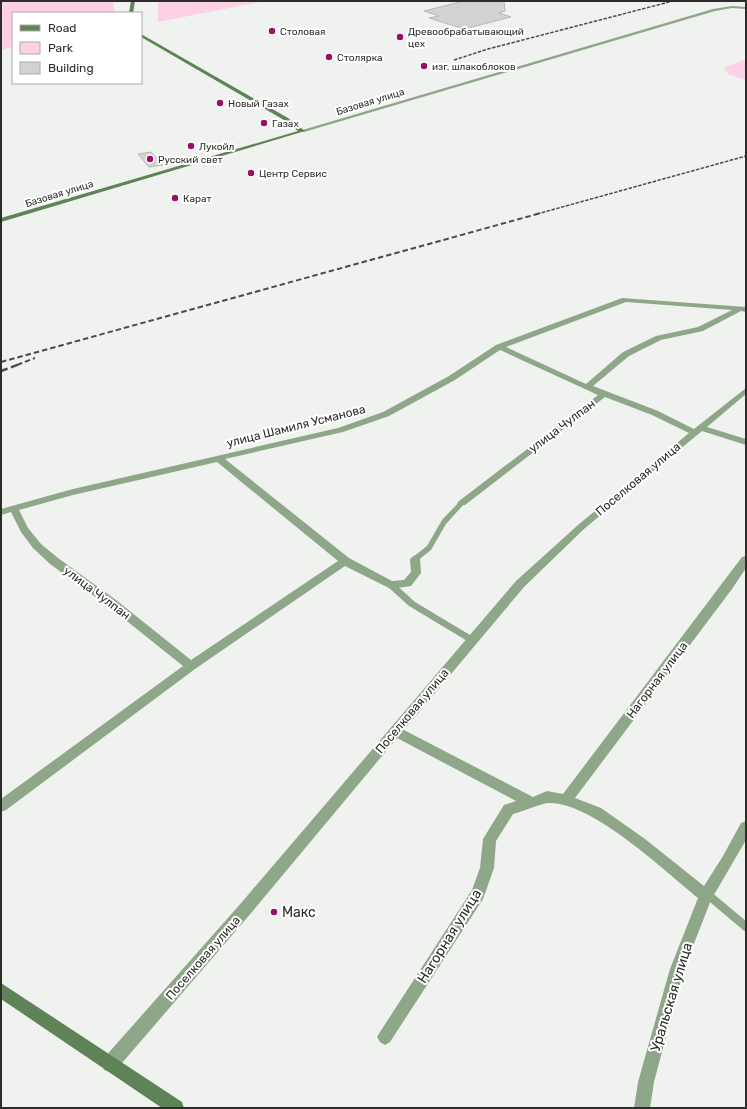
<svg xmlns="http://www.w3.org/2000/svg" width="747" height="1109" font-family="Rubik,sans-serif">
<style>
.green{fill:#fdd0e5}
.building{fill:#d1d3d1;stroke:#b7b9b6}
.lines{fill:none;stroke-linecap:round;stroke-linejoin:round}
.pedestrian{fill:#8ea789;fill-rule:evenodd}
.minor{fill:#8ea789;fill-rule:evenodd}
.secondary{fill:#5e8357;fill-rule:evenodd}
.rail-far2{stroke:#4b4b4a;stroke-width:1.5;stroke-dasharray:3.5 1.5;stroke-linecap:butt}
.rail-far1{stroke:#4b4b4a;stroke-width:2;stroke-dasharray:5.5 3;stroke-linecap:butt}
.rail{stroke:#4b4b4a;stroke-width:2.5;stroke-dasharray:7 3.5;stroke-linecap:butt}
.poi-dot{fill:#961067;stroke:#fff;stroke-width:1.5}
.labels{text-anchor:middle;stroke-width:4;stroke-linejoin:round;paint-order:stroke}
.far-poi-label{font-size:10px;fill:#2c2c2b;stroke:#fff;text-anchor:start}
.far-street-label{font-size:10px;fill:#2c2c2b;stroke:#fff}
.street-label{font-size:12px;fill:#2c2c2b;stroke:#fff}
.near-poi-label{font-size:14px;fill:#2c2c2b;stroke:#fff;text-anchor:start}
.near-street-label{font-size:14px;fill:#2c2c2b;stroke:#fff}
</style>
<rect width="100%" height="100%" fill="#f0f2ef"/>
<!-- green -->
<path class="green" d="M1,1H115L113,5L115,13H13V47L1,50Z
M158,1H265L158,22Z
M746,59V80L730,75L723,68Z"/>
<!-- building -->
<path class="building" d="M464,1H504L505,11L499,13L511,17L464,29L429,18L439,16L424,11Z
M151,152L163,165L149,167L138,154Z"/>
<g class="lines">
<!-- pedestrian -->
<path class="pedestrian" d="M460,501H464L465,503L446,524L431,550L417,561H413L411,559L413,557L427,546L442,520Z
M391,582L394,583L415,602L475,638L476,640L475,642L472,643L469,642L409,606L388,587L387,585L388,583Z
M707,889L710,891L746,921V932L743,930L704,897L702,894L704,891Z"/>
<!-- minor -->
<path class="minor" d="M732,6L746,7V9L732,8L715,11L304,132L299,131L713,9Z
M622,298L746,307V312L741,311L703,331L661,340L629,356L593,386L658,411L694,429L746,388V394L707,427L746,439V445L702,431L584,529L524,587L404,730L533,797L547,791L563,794L742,557L746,556V568L732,589L575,798L601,808L645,839L704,886L723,856L741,823L746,821V840L711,900L684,969L654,1082L650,1108H634L638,1082L670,969L698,898C665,871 591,801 548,803C543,803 521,812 513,814L496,841L494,868L483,899L390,1042L385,1045L380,1042L377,1037L380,1032L472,890L480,868L483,839L504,805L516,801L397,738L252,912L116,1070L110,1072L104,1070L102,1064L104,1058L242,902L516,581L578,525L689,433L652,415L605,397L465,505H459L457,503L459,501L598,395L500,350L455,380L389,416L343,432L225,459L349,558L392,581L404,580L411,572L410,559L415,555L420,559L421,573L411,586L391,589L345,566L195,669L6,810L1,812V799L183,666L108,606L50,564L33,548L21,532L11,512L1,515V509L73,489L338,428L383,412L449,376L496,345ZM626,302L732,310L698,327L656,336L623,352L586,384L506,347ZM217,462L338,561L191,660L116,600L58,558L41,544L28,528L19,510L73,495Z"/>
<!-- secondary -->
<path class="secondary" d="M131,1H135L133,13H129Z
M141,34L288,118L305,131L1,222V218L298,131L284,120L141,37Z
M1,983L182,1102L184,1108H162L1,999Z"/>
<!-- rail-far2 -->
<path class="rail-far2" d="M454,60L488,49L673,1
M537,214L746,156"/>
<!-- rail-far1 -->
<path class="rail-far1" d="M1,362L541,213
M17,365L35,358"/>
<!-- rail -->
<path class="rail" d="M1,371L20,364"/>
</g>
<!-- markers -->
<g class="poi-dot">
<circle cx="272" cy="31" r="4"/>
<circle cx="400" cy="37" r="4"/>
<circle cx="329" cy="57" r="4"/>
<circle cx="424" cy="66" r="4"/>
<circle cx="220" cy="103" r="4"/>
<circle cx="264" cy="123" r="4"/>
<circle cx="191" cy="146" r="4"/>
<circle cx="150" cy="159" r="4"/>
<circle cx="251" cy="173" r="4"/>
<circle cx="175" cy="198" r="4"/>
<circle cx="274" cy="912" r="4"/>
</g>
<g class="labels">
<!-- far-poi labels -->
<g class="far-poi-label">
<text x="280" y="35">Столовая</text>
<text x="408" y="35">Древообрабатывающий<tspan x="408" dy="12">цех</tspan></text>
<text x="337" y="61">Столярка</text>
<text x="432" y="70">изг. шлакоблоков</text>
<text x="228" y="107">Новый Газах</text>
<text x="272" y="127">Газах</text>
<text x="199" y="150">Лукойл</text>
<text x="158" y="163">Русский свет</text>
<text x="259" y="177">Центр Сервис</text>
<text x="183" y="202">Карат</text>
</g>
<!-- far-street labels -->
<g class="far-street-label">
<text transform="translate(370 101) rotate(-17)" y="4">Базовая улица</text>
<text transform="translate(59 193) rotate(-17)" y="4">Базовая улица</text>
</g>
<!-- street labels -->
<g class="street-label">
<text transform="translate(296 426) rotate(-14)" y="4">улица Шамиля Усманова</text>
<text transform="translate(562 426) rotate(-37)" y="4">улица Чулпан</text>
<text transform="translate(638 479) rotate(-40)" y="4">Поселковая улица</text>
<text transform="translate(97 593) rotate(37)" y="4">улица Чулпан</text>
<text transform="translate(657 680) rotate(-53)" y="4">Нагорная улица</text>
<text transform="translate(412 711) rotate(-50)" y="4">Поселковая улица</text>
<text transform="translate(203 958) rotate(-49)" y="4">Поселковая улица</text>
</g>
<!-- near-poi labels -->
<g class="near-poi-label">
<text x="282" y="917">Макс</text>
</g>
<!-- near-street labels -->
<g class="near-street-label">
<text transform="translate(449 936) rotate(-58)" y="5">Нагорная улица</text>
<text transform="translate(671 997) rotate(-73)" y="5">Уральская улица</text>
</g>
</g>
<!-- border -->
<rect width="747" height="1109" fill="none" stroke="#2c2c2b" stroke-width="4"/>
<!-- legend -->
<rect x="12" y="12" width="130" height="72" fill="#ffffff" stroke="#ababaa"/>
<rect x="20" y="25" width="20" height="6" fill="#5e8357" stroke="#ababaa"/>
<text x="48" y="32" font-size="12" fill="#2c2c2b">Road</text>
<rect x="20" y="42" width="20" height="12" fill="#fdd0e5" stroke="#ababaa"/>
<text x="48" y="52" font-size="12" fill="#2c2c2b">Park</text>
<rect x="20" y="62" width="20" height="12" fill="#d1d3d1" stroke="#ababaa"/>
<text x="48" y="72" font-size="12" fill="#2c2c2b">Building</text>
</svg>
